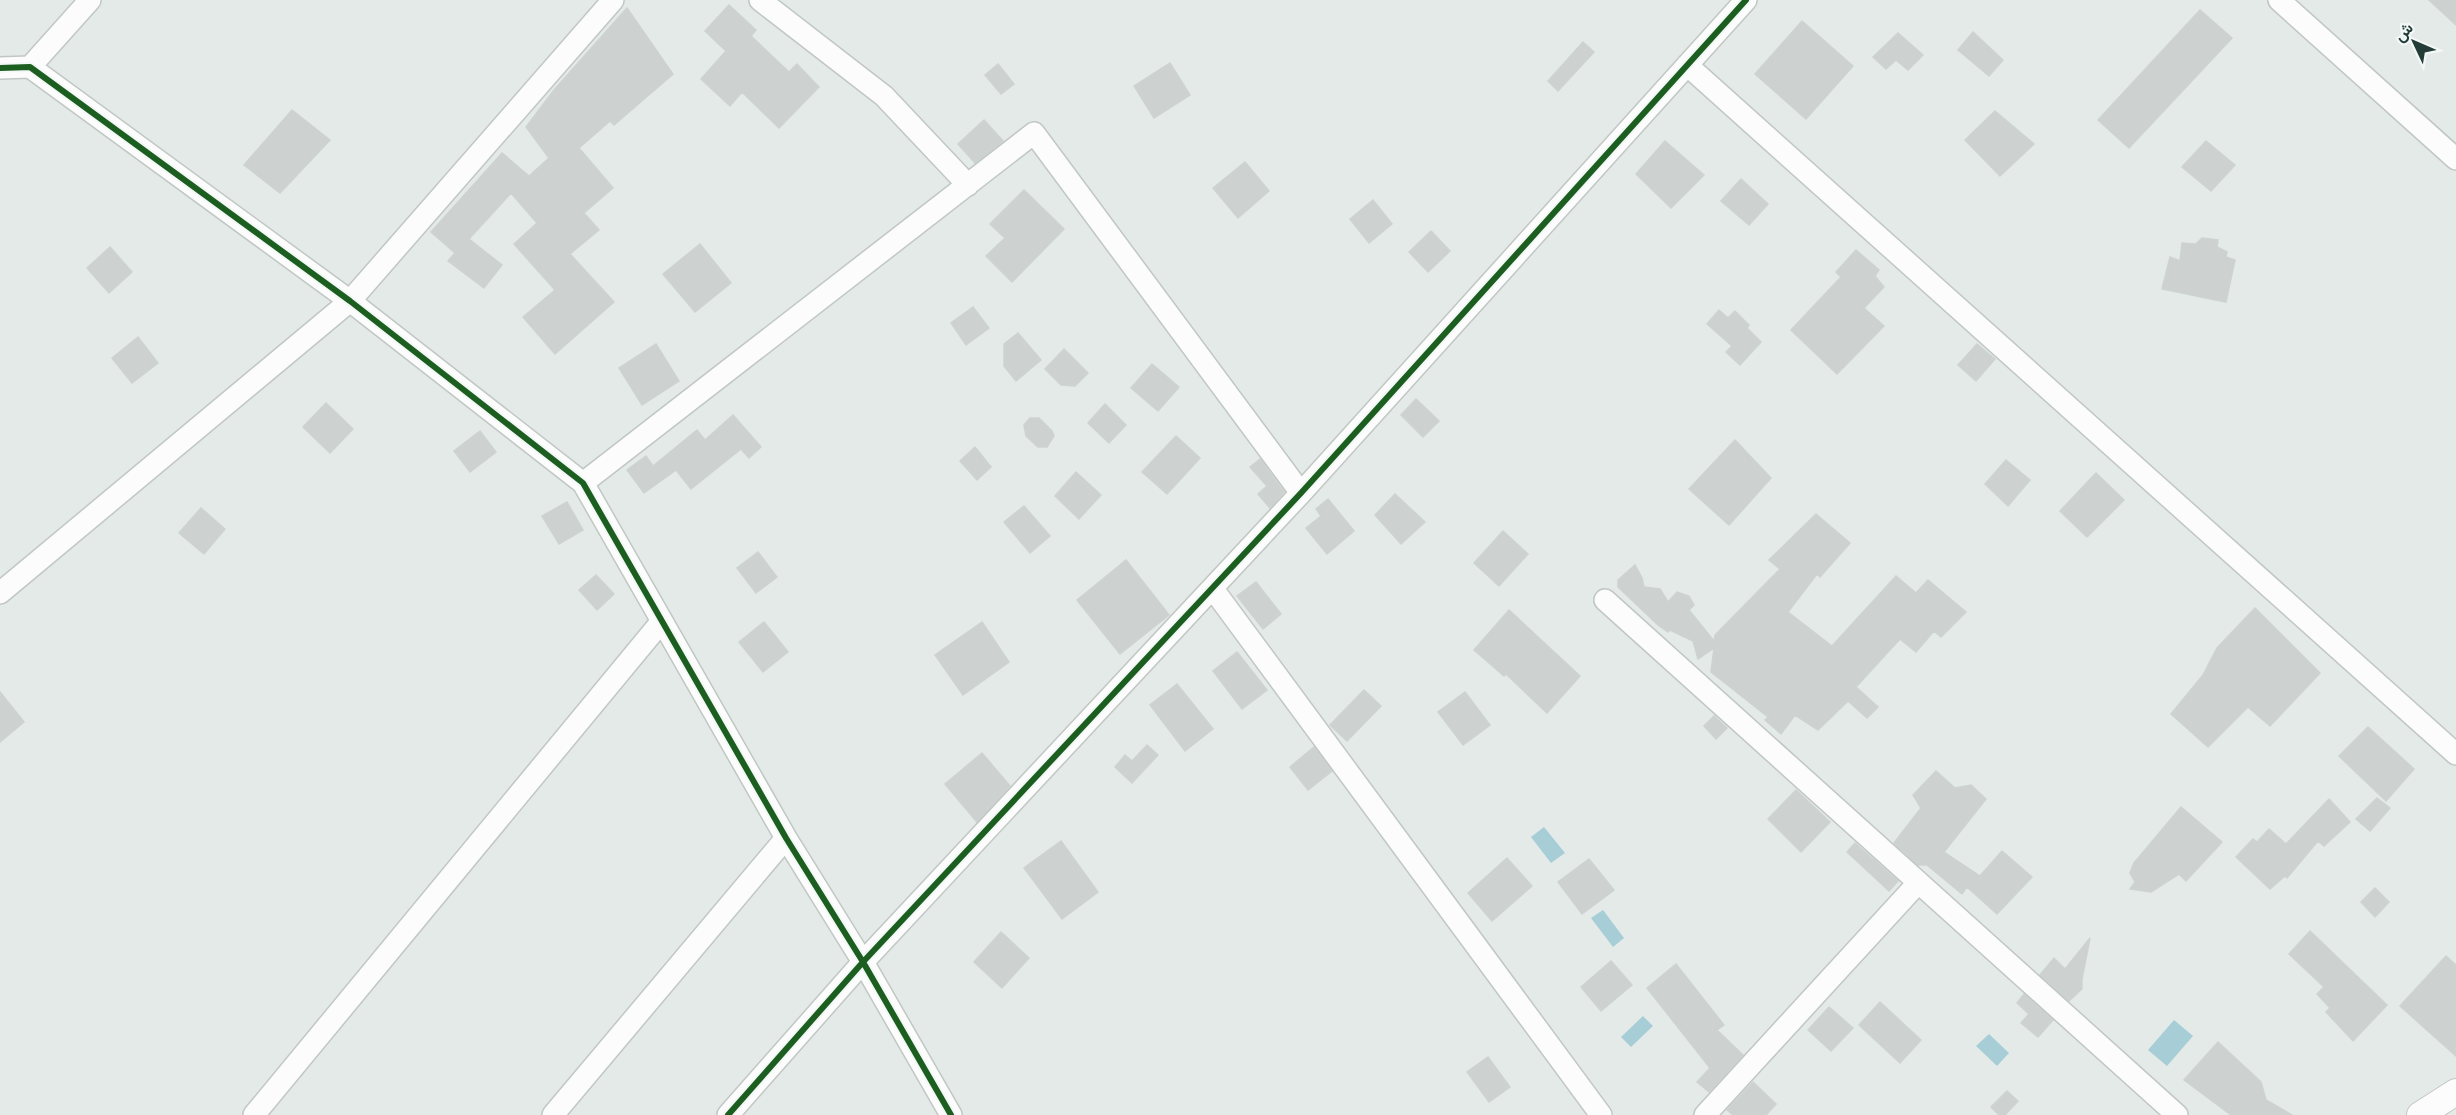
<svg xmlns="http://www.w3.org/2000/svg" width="2456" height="1115" font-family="'Golos Text',Vazirmatn,sans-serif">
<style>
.water{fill:#a7cdd6}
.building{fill:#cdd2d0;stroke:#cdd3d0;stroke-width:1.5}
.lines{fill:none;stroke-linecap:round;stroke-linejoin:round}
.minor-casing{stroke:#c1c7c4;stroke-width:24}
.tertiary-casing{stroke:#c1c7c4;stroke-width:28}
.minor{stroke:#fbfcfb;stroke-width:21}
.tertiary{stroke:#fbfcfb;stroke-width:26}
.cycleway-casing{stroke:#f3f8f6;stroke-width:10}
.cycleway{stroke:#1b5e20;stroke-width:6}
</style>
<rect width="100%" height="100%" fill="#e4eae7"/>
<!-- water -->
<path class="water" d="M1544,827L1565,853L1551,863L1531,837Z
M1603,910L1624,938L1613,947L1591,918Z
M1643,1016L1653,1026L1631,1047L1621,1037Z
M2174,1020L2193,1036L2167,1066L2148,1050Z
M1989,1034L2009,1053L1997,1066L1976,1046Z"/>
<!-- building -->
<path class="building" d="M2429,0H2456V25Z
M729,5L756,30L751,36L789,72L797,64L819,87L779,128L742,92L730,106L701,79L726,51L705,31Z
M627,8L673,74L614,125L610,121L579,148L613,188L584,213L599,230L570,254L614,302L555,354L523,317L555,290L514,244L537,223L511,193L469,239L502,265L484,288L448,261L455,253L431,232L502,153L529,176L549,158L526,127L554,90Z
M2200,10L2232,38L2129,148L2098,120Z
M1802,21L1853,66L1806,119L1755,74Z
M1973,32L2003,60L1989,76L1958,50Z
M1898,33L1923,55L1908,70L1896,60L1886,69L1873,57Z
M1583,42L1594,52L1558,91L1548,81Z
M1170,63L1190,95L1154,118L1134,86Z
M998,64L1014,84L1001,94L985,75Z
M292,110L330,140L280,193L244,165Z
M1995,111L2034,144L2000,176L1965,140Z
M984,120L1003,141L975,163L958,144Z
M1665,141L1704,175L1671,208L1636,174Z
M2206,141L2235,165L2211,191L2182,167Z
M1245,162L1269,191L1238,218L1213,188Z
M1741,179L1768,204L1749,225L1721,201Z
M1024,190L1064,229L1012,282L986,256L1005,238L990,224Z
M1373,200L1392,224L1369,243L1350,219Z
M1431,231L1450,251L1428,272L1409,252Z
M2202,238L2218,240L2217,247L2227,252L2226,257L2235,260L2226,302L2162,289L2170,257L2180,261L2182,243L2196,244Z
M700,244L731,283L695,312L663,274Z
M110,247L132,272L109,293L87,268Z
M1856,250L1879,270L1875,276L1884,287L1864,308L1884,326L1837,374L1791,330L1841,277L1836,272Z
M973,307L989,328L966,345L951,323Z
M1719,310L1728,318L1735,311L1749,325L1747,328L1761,342L1740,365L1726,352L1732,346L1707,324Z
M1018,333L1041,360L1016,381L1004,366V344Z
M138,337L158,363L132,383L112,358Z
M656,344L679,381L642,405L619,368Z
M1977,344L1995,359L1976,381L1958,365Z
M1064,349L1088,373L1075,386L1061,385L1045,369Z
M1152,364L1179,387L1158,411L1131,388Z
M1416,399L1439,421L1423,437L1401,415Z
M326,403L353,429L330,453L303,427Z
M1105,404L1126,425L1109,443L1088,423Z
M733,415L761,447L749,458L741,449L691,489L676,470L644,493L627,470L646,456L653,466L697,430L705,440Z
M1030,418H1039L1052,431L1054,436L1047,447H1038L1026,436L1024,425Z
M480,431L496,452L470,472L454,451Z
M1176,436L1200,458L1167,494L1142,472Z
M1735,440L1771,478L1729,525L1689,489Z
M975,447L991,467L977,480L960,461Z
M1260,459L1284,492L1270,508L1258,494L1267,486L1250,467Z
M2006,460L2030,480L2008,506L1985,484Z
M1076,472L1101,495L1079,519L1055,496Z
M2096,473L2124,500L2087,537L2060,511Z
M1395,494L1425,522L1401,544L1375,515Z
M1328,499L1354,531L1327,554L1306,528L1321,516L1316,509Z
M567,502L583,530L559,544L542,516Z
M1024,506L1050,536L1030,553L1004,522Z
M201,508L225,529L204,554L179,533Z
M1816,514L1850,543L1820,577L1817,574L1788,612L1832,646L1896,576L1916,593L1928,580L1966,612L1941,637L1934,631L1916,652L1900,639L1856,687L1878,707L1867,718L1848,701L1818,730L1795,715L1781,734L1765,720L1768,717L1711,672L1714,648L1698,659L1693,641L1670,630L1668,632L1658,625L1618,587V580L1635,565L1642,578L1644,587L1660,589L1668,602L1677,592L1689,596L1694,605L1689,610L1714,641L1715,635L1780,569L1769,560Z
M1503,531L1528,554L1499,586L1474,563Z
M758,552L777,577L756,593L737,568Z
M1126,560L1169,615L1120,654L1077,600Z
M596,575L614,594L597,610L579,590Z
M1256,582L1281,614L1263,629L1237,596Z
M2255,608L2320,673L2270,726L2248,707L2208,747L2171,714L2203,675L2217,648Z
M1509,610L1580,676L1547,713L1506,674L1504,676L1474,650Z
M764,622L788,652L763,672L739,642Z
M982,622L1009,662L963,695L935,655Z
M1237,652L1267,690L1242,709L1213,671Z
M1177,684L1213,729L1185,751L1150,705Z
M1364,690L1381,706L1347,741L1330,725Z
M0,692L24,722L0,742Z
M1465,692L1490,725L1463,745L1438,712Z
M1714,716L1727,728L1716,739L1704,726Z
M2368,727L2414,769L2386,801L2339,756Z
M1147,745L1158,755L1132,783L1115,767L1125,755L1132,761Z
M1314,747L1332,771L1308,790L1290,767Z
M982,753L1010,786L977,822L945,784Z
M1936,771L1955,788L1971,785L1986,799L1944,852L1980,876L2002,851L2032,877L1997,914L1967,887L1962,894L1927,865H1918L1894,843L1921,808L1913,795Z
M1796,790L1830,822L1801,852L1768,819Z
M2377,798L2390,808L2370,831L2356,819Z
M2329,799L2350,822L2324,846L2318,841L2287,878L2285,876L2270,889L2236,857L2253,839L2257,842L2269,829L2286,844Z
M2181,807L2222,842L2186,881L2179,874L2151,892L2130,889L2135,882L2130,873L2134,863Z
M1061,841L1098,892L1062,919L1024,868Z
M1855,843L1898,881L1889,891L1847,852Z
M1507,858L1532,886L1492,921L1468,893Z
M1589,859L1614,890L1582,914L1558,882Z
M2375,888L2389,902L2375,917L2361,902Z
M2310,931L2387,1005L2353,1041L2326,1012L2330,1008L2317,994L2324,987L2289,954Z
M1001,932L1029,958L1002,988L974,962Z
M2090,938L2082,979V989L2069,1001L2040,975L2054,958L2065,969Z
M2446,956L2456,965V1056L2400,1006Z
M1611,961L1632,985L1601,1011L1581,987Z
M1676,964L1724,1025L1717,1030L1743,1055L1709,1092L1697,1082L1710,1068L1647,988Z
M2024,994L2053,1020L2038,1037L2021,1023L2029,1014L2017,1003Z
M1880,1002L1921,1040L1900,1063L1859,1025Z
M1829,1007L1853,1028L1831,1051L1808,1030Z
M2218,1042L2261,1082L2266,1100L2292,1115H2231L2184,1080Z
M1488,1057L1510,1087L1489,1102L1467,1072Z
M1753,1082L1776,1104L1766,1115H1733L1727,1110Z
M2007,1091L2018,1101L2005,1115H1999L1991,1107Z"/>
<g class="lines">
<defs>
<path id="minor" d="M760,0L884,96L968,185
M2279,0L2456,159
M1687,65L2456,754
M30,67L90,0
M0,68L30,67L350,301L583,483L786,838L863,962L951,1115
M583,483L1034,133L1301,493
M1213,589L1601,1115
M0,593L350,301L613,0
M1605,600L2177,1115
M254,1115L662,621
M553,1115L786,838
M728,1115L863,962L1301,493L1746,0
M1705,1115L1918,883"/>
<path id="tertiary" d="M2420,1115L2456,1092"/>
</defs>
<!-- minor casing -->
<use href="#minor" class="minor-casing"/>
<!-- tertiary casing -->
<use href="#tertiary" class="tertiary-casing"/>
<!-- minor -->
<use href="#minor" class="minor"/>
<!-- tertiary -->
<use href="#tertiary" class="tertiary"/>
<defs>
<path id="cycleway" d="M0,68L30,67L350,301L583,483L786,838L863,962L951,1115
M728,1115L863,962L1301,493L1746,0"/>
</defs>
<!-- cycleway casing -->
<use href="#cycleway" class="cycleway-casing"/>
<!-- cycleway -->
<use href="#cycleway" class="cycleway"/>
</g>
<!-- north arrow -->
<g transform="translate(2414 42) rotate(314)" stroke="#f3f8f6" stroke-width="4.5" paint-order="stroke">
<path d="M0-4.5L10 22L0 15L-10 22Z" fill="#233c37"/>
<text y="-9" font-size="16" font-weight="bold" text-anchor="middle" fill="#233c37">ش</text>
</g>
</svg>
